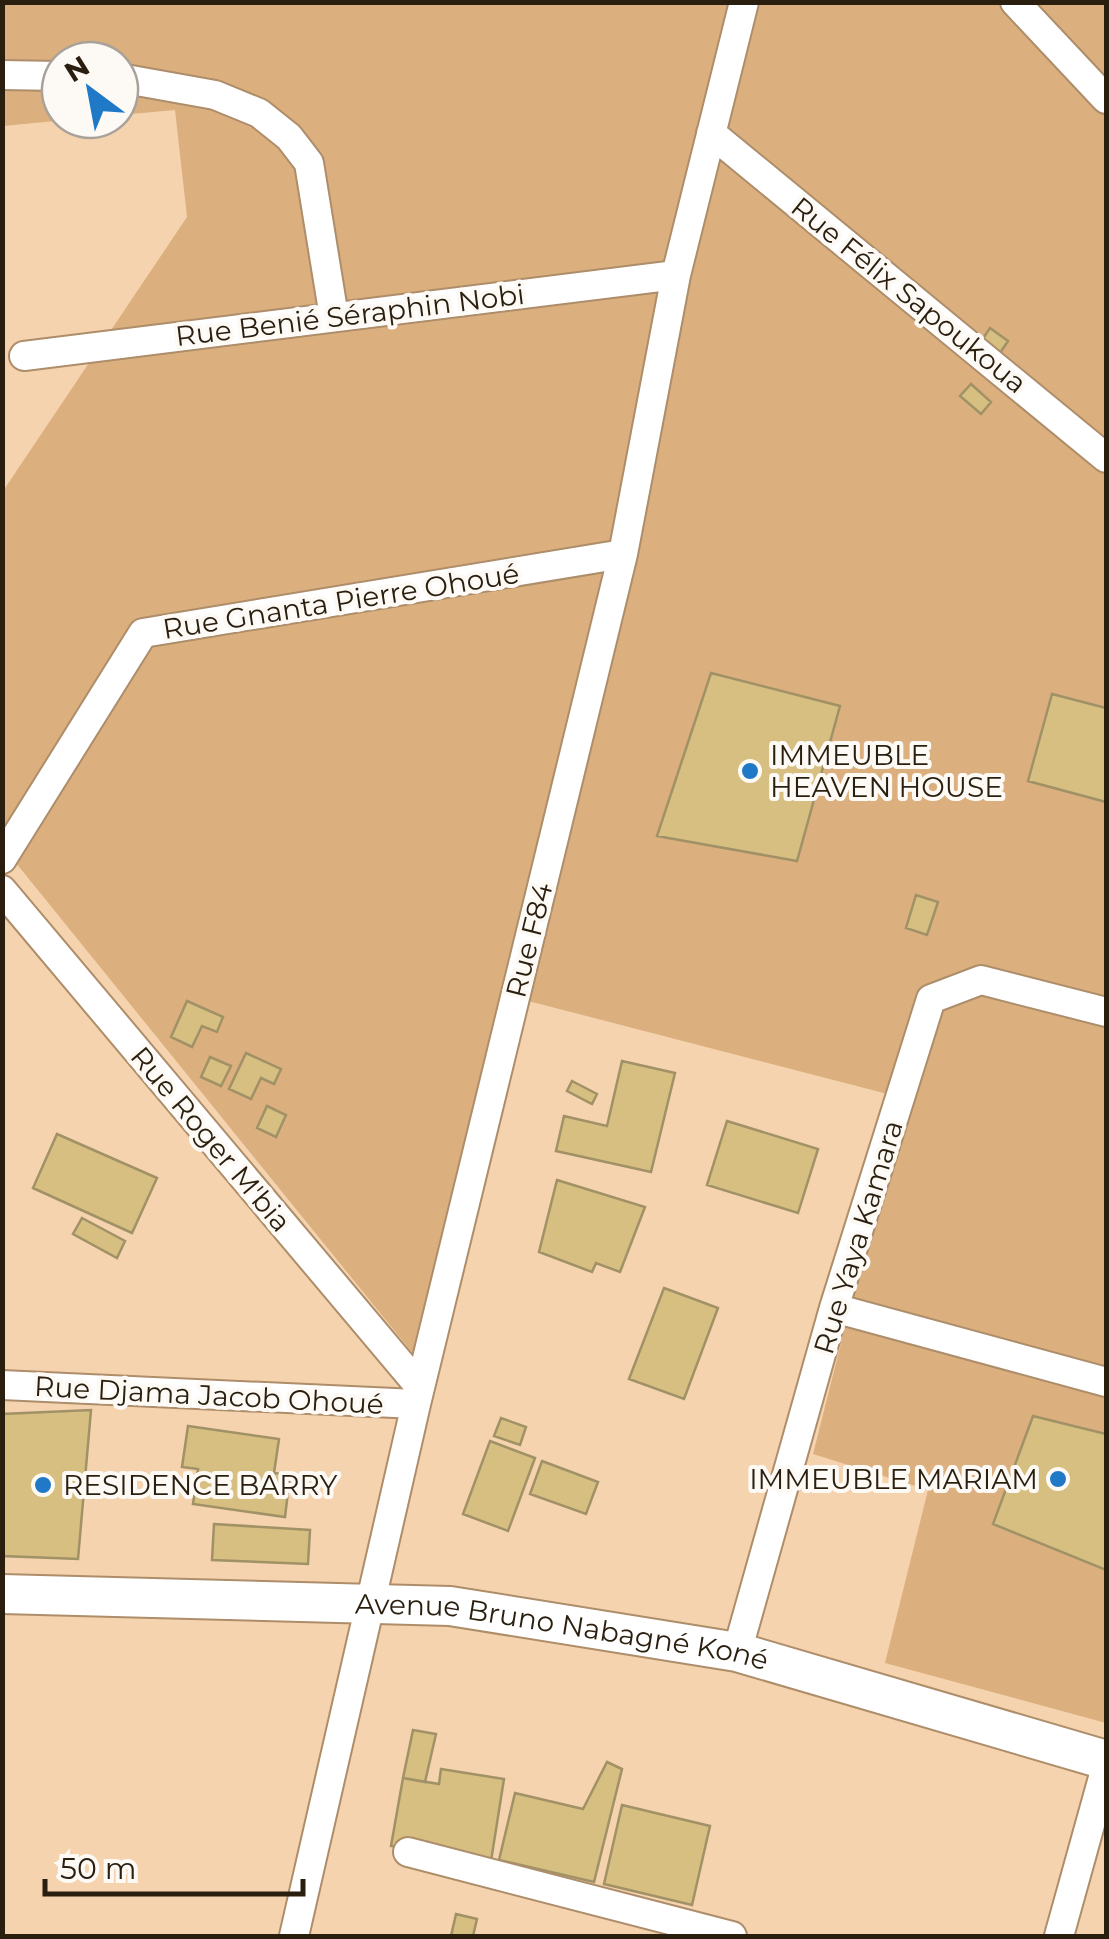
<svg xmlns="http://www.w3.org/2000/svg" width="1109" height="1939" font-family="Montserrat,sans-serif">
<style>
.green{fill:#dbb07e}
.building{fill:#d7bf81;stroke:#a19166;stroke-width:2.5}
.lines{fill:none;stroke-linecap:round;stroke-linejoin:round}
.street-casing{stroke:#ad8d6a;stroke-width:32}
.secondary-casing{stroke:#ad8d6a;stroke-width:42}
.street{stroke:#fff;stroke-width:28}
.secondary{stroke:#fff;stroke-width:38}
.poi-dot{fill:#2079c6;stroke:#fdfaf6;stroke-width:4}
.labels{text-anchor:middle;stroke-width:8;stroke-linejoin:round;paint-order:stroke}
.street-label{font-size:28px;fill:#2a1e0f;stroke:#fdfaf6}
.poi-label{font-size:28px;fill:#2a1e0f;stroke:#fdfaf6;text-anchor:start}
</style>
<rect width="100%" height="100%" fill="#f5d3ae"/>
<!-- green -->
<path class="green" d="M3,3H1106V1723L885,1663L928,1490L813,1454L903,1098L509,996L427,1371L3,847V491L187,217L175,110L120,115V60H60V120H66L3,126Z"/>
<!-- building -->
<path class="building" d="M990,328L1008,341L998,356L980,343Z
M971,384L991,402L981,414L960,396Z
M711,673L840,706L797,861L657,836Z
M1052,694L1106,708V802L1028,781Z
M916,895L938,902L927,935L906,928Z
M187,1001L223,1017L217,1032L202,1026L192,1047L171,1037Z
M246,1053L281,1069L274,1084L261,1078L251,1099L229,1089Z
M210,1057L231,1066L221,1086L201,1077Z
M622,1061L675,1073L651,1172L556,1151L564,1116L607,1126Z
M572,1081L597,1094L592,1104L567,1091Z
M267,1106L286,1115L276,1137L257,1128Z
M727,1121L818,1149L798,1213L707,1185Z
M57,1134L157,1178L132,1233L33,1188Z
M557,1180L645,1207L620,1272L596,1263L592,1272L539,1252Z
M82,1218L125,1241L117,1258L73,1234Z
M664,1288L718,1308L684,1399L629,1379Z
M91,1410L78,1559L2,1556V1414Z
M1033,1416L1106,1434V1570L993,1524Z
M501,1418L526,1427L520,1445L494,1436Z
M188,1426L279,1439L274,1473L290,1475L285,1517L193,1504L198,1469L182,1467Z
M490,1441L535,1458L508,1531L463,1514Z
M542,1461L598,1482L586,1514L530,1494Z
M214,1524L310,1530L308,1564L212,1560Z
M413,1730L436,1734L425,1782L403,1778Z
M607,1762L622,1769L594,1882L499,1860L515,1793L583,1809Z
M441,1769L504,1779L491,1861L391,1846L403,1778L439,1784Z
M622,1805L710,1826L692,1905L604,1884Z
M456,1914L477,1919L473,1936H451Z"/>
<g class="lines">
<defs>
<path id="street" d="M1015,2L1106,99
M2,75L60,76
M120,78L215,95L259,113L289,137L309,163L334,317
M711,133L1106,458
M24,356L676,275
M2,859L143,633L623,554
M2,890L420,1387
M834,1308L1106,1382
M2,1385L416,1404
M737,1652L834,1308L931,999L981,980L1106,1012
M408,1852L732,1936
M294,1936L416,1404L623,554L676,275L744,2
M1059,1936L1106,1767"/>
<g id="secondary">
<path id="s1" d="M2,1594L450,1606L737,1652L1106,1760"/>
</g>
</defs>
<!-- street casing -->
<use href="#street" class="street-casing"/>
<!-- secondary casing -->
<use href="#secondary" class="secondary-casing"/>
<!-- street -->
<use href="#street" class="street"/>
<!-- secondary -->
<use href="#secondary" class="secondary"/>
</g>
<!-- markers -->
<g class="poi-dot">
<circle cx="750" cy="771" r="10"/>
<circle cx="1058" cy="1479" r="10"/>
<circle cx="43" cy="1485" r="10"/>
</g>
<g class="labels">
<!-- street labels -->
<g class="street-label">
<text transform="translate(909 295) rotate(39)" y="10">Rue Félix Sapoukoua</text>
<text transform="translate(350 315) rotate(-7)" y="10">Rue Benié Séraphin Nobi</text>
<text transform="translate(341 601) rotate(-9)" y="10">Rue Gnanta Pierre Ohoué</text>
<text transform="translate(529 940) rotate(-76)" y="10">Rue F84</text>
<text transform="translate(211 1139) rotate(50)" y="10">Rue Roger M'bia</text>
<text transform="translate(858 1237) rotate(-73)" y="10">Rue Yaya Kamara</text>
<text transform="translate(209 1395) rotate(3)" y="10">Rue Djama Jacob Ohoué</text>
<text dy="10" stroke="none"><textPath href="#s1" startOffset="562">Avenue Bruno Nabagné Koné</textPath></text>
</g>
<!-- poi labels -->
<g class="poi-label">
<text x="770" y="765">IMMEUBLE<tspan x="770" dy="32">HEAVEN HOUSE</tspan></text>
<text x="1038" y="1489" text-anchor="end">IMMEUBLE MARIAM</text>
<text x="63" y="1495">RESIDENCE BARRY</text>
</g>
</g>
<!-- border -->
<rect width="1109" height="1939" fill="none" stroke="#2a1e0f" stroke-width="10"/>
<!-- north arrow -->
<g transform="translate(90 90) rotate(328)"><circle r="48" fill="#fdfaf6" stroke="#a9a29a" stroke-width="2.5"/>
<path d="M0-8L18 38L0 25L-18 38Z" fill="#2079c6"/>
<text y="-15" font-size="28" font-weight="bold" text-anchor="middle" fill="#2a1e0f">N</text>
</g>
<!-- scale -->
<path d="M45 1879v15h258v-15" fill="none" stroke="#2a1e0f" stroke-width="5"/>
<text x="60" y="1879" font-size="30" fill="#2a1e0f" stroke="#fdfaf6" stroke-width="8" paint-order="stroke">50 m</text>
</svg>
